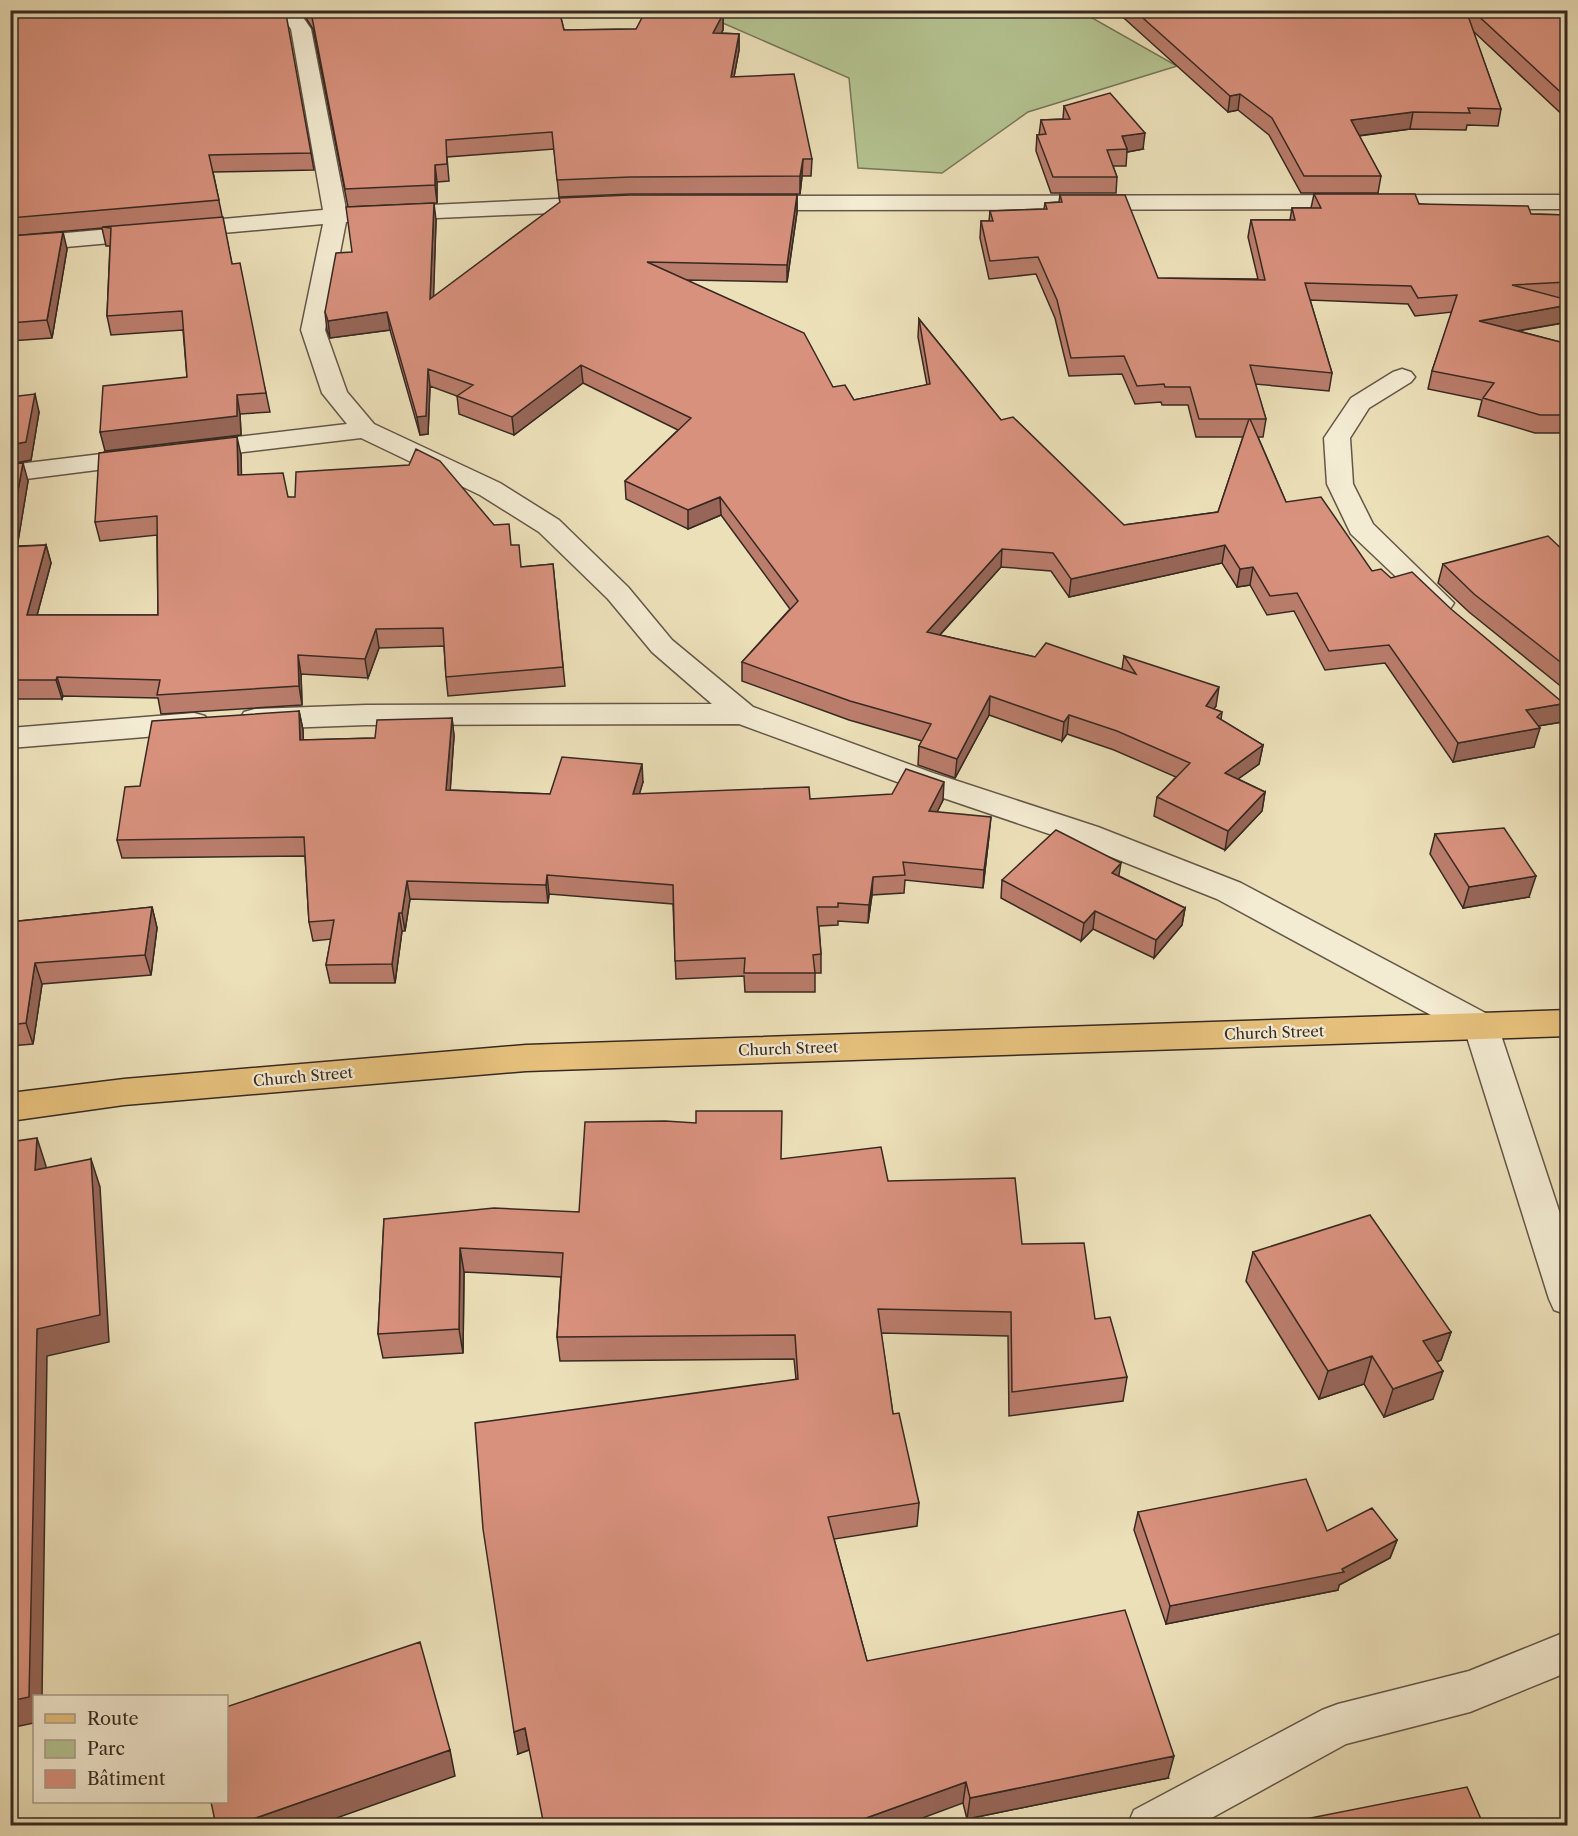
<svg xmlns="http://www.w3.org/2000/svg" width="1578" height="1836" font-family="'Libre Caslon Text',serif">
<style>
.green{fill:#b4c391;stroke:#76765a;stroke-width:1.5}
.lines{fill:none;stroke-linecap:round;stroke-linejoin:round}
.minor-casing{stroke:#645748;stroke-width:3}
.major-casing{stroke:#372922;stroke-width:3}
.minor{fill:#f3ebd2;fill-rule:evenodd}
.major{fill:#e6c07c;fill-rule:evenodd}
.wall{fill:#ba7d6c;stroke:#372922;stroke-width:1.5}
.shaded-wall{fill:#976658;stroke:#372922;stroke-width:1.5}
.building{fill:#d8917d;stroke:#372922;stroke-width:1.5}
.labels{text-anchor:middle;stroke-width:4.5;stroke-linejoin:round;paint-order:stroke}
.street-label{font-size:15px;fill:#372922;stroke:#f3ebd2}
</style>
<rect width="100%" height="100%" fill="#ece0b9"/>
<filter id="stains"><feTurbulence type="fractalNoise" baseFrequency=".00333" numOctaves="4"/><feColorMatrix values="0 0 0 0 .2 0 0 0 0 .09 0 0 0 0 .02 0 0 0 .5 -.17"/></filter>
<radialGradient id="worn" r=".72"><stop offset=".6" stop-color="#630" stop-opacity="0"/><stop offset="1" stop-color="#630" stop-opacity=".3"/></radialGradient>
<!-- green -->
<path class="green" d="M678,11H1080L1177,66L1028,112L942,173L858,168L849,78L709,17Z"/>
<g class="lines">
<defs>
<path id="minor" d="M278,10H298L311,29L346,209L598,197L606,199L609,204L606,209L598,211L346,222L325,330L347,392L374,424L500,483L559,520L628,587L672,640L753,707L933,773L1098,827L1241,883L1493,1017L1498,1026L1568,1238V1315L1554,1310L1549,1299L1466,1034L1217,899L1076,843L911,787L739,724L366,725L255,729L244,726L240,719L244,712L255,709L366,705L712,704L652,652L608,599L539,532L480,495L361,438L194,458L185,456L181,450L185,444L194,442L347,424L322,393L301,330L323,224L10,252V238L323,210L291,29Z
M1568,195V209L752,210L744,208L741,203L744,198L752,196Z
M1402,369L1411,372L1415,377L1411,382L1369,408L1350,438L1353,484L1373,524L1454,603L1450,609L1440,612L1430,609L1351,534L1327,484L1324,438L1351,398L1393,372Z
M143,449L152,451L156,457L152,463L10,481V465Z
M194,713L205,716L209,723L205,730L194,733L10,748V728Z
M1568,1631V1672L1470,1712L1346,1744L1197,1826H1127L1134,1810L1322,1710L1338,1704L1469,1671Z"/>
<path id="major" d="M1568,1010V1036L526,1071L124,1105L10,1121V1093L124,1079L526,1045Z"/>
</defs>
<!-- minor casing -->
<use href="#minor" class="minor-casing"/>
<!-- major casing -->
<use href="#major" class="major-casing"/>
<!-- minor -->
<use href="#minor" class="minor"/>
<!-- major -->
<use href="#major" class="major"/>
</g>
<!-- wall -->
<path class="wall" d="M10,10L311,153L314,170L213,172L232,264L266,393L270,412L240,414L241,435L105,451L187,377L183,330L111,335L107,316L110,246H106L102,228L10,236Z
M301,10H559L564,30L636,29L723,14V30L721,33L739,34V50L734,76L812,159L811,176H802L800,194H631L559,197L554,149L447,157L449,181L437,182V203L348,207L313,29Z
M1115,10H1568V120L1473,31L1501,109L1498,126L1467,125L1466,130L1410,129L1359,136L1381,176L1378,193H1301L1269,135L1238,110L1228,112Z
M1064,106L1143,149L1127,152L1126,166H1113L1117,177L1116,193H1051L1036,151L1037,135H1039L1041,120L1063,119Z
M1314,194L1531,214L1568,215V322L1518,331L1568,344V433H1535L1478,416L1482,400L1428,389L1432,371L1452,312L1415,316L1408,304L1310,300L1332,373L1329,391L1255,384L1266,419L1263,437H1258L1286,502L1372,571L1391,578L1562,722L1538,726L1534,747L1453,762L1385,663L1325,670L1294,611L1267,615L1250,585L1237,587L1222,563L1069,597L1051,571L1001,567L940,635L1035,657L1122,669L1124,656L1216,706L1214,709L1222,712L1221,720L1263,745L1259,764L1238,779L1265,792L1262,811L1225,850L1154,816L1157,797L1176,777L1114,750L1067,734L1062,741L989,715L955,778L918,765L919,746L922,741L849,720L742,681V662L790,609L721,515L688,529L626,499L625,481L678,430L583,383L514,435L459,414L457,396L430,386L428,434L420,435L390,330L330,338L327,330L325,312L352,252L436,220L433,297L797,195V212L787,282L688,280L833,387L854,400L927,385L918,337L919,319L1001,420L1124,525L1218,512L1243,437H1196L1188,405H1162L1161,402L1135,404L1122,374L1069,376L1055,318L1036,274L989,279L980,238L981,221H989L990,211L1044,209L1045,203L1059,202L1060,195L1158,278L1258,279L1248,237L1251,220H1290L1292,208H1311Z
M10,236L67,249L52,338L10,341Z
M10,397L39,412L31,460L17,463L28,481L17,546L46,545L51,563L37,615H158L157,535L100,541L95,522L241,455V475L288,497L511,545L521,567L553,564L565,686L448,696L446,677L444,646L379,648L368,678L301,674L302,705L161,714L158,698L63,696L62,699H10Z
M1568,555V692L1469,612L1438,583L1443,564Z
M299,711L303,730V740L375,738L452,718L454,736L450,790L550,794L643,782L639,794L810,799L943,800L937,812L989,836L983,888L905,880L904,893L872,895L868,923L838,921V925L819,926L821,954V973H815V992H745L744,976L676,979L673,904L549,894L548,903L410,899L405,931H402L395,983H330L326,965L331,939L313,941L309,922L305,856L122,858L117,840L140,786Z
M1435,834L1529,897L1463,908L1430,854Z
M1119,876L1185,908L1182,925L1154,958L1093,929L1081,941L1001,898L1002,880Z
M152,907L157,928L151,975L42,984L33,1044L10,1046V922Z
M781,1159L888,1181L1022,1244L1095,1319L1127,1377L1123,1401L1009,1416L1008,1336L881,1333L893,1414L919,1503L917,1526L834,1539L867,1661L1168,1778L967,1819L963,1803L529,1750L518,1754L796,1379L794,1359L560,1361L557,1337L561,1277L464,1272L463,1353L383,1358L378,1334L384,1219L579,1212Z
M1253,1252L1451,1332L1441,1360L1437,1362L1433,1399L1384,1417L1364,1384L1319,1399L1246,1281Z
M1138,1512L1327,1531L1397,1540L1390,1558L1339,1585L1338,1590L1166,1624L1134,1530Z"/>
<!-- shaded-wall -->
<path class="shaded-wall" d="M723,14V30L714,49L713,33Z
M739,34V50L731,93V77Z
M1240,94L1238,110L1228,112L1230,96Z
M1413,112L1410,129L1348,137L1351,120Z
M1145,133L1143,149L1127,152V149L1122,136Z
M803,159L802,176L800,194V176Z
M435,165L437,182V203L435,185Z
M797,195V212L787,282V265Z
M434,203L436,220L433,317L430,299Z
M63,232L67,249L52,338L47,320Z
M1568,305V322L1475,338L1479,321Z
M387,312L390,330L330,338L328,321Z
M581,365L583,383L514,435L512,417Z
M428,369L430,386L428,434L420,435L417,417Z
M35,394L39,412L31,460L10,464V445Z
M237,395L240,414L241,435L105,451L100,432Z
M237,437L241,455L242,494L238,475Z
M23,463L28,481L14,566L10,555V534Z
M720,497L721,515L688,529V510Z
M46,545L51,563L32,634L27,615Z
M1225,545L1222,563L1069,597L1071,579Z
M1002,549L1001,567L926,650L927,632Z
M1253,567L1250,585L1237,587L1240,569Z
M376,629L379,648L368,678L365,659Z
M298,655L301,674L302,705L299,686Z
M57,677L63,696L62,699L56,680Z
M1219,687L1216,706L1203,724L1206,706Z
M990,696L989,715L955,778L957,759Z
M1567,703L1562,722L1520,729L1526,710Z
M299,711L303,730L304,759L300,740Z
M1069,715L1067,734L1062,741L1064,722Z
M452,718L454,736L449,808L446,790Z
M1540,728L1534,747L1453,762L1458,743Z
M1263,745L1259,764L1221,791L1225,773Z
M642,764L643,782L634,812L633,794Z
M944,782L943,800L928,830L929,811Z
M1265,792L1262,811L1225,850L1228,831Z
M991,817L989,836L983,888L984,870Z
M1121,863L1118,881L1112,873Z
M547,875L549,894L548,903L546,885Z
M1536,876L1529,897L1463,908L1469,887Z
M873,877L872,895L868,923L869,905Z
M407,881L410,899L405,931L402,913Z
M152,907L157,928L151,975L145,955Z
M1185,908L1182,925L1154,958L1156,940Z
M1095,911L1093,929L1081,941L1084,923Z
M399,913L402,931L395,983L392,964Z
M35,963L42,984L33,1044L26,1023Z
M37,1138L46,1166L45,1198L35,1170Z
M91,1159L100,1187L109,1342L47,1356L42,1696H34V1723L10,1728V1701L37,1329Z
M460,1248L464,1272L463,1353L459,1329Z
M1451,1332L1441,1360L1413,1370L1423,1341Z
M1372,1356L1364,1384L1319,1399L1328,1371Z
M1443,1371L1433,1399L1384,1417L1393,1389Z
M1397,1540L1390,1558L1339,1585L1338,1590L1166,1624L1170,1606L1342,1569Z
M525,1728L529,1750L518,1754L514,1732Z
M450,1750L455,1776L314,1826H233Z
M1174,1756L1168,1778L967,1819L970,1798Z
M966,1782L963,1803L901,1826H844Z"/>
<!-- building -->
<path class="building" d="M10,10H284L286,14L311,153L209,155L219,200L10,218Z
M310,10H559L564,30L636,29L646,10H681L723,14L713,33L739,34L731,77L794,74L812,159H803L800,176L630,177L557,180L552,132L446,140L447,164L435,165V185L345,189L311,12Z
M1134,10H1466L1501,109L1468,108L1470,113L1413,112L1351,120L1381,176H1304L1272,118L1240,94L1230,96Z
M1472,10H1568V99Z
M1110,93L1145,133L1122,136L1127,149L1107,150L1117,177H1053L1037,135L1046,134L1041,120L1070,119L1064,106Z
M1314,194H1415L1419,204L1528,206L1531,214L1568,215V282L1512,285L1568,300V305L1479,321L1568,344V415H1540L1483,398L1494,383L1432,371L1457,295L1418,298L1411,286L1305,283L1332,373L1250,365L1266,419H1250L1286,502L1321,497L1372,571L1381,569L1391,578L1412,572L1451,609L1561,701L1567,703L1526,710L1540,728L1458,743L1389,645L1329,651L1297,593L1270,596L1253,567L1240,569L1225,545L1071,579L1053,553L1002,549L927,632L1035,657L1046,643L1136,674L1124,656L1219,687L1206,706L1222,712L1217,717L1263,745L1225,773L1265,792L1228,831L1157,797L1190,763L1117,731L1069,715L1064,722L990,696L957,759L919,746L931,724L850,701L742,662L798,601L720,497L688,510L625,481L691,418L581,365L512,417L457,396L473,385L428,369L426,416L417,417L387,312L328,321L325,312L336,253L352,252L346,207L434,203L430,299L560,202L559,198L630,195H797L787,265L647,262L804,333L833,387L845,385L854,400L930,384L919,319L1001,420L1013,417L1124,525L1218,512L1249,419H1199L1190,387H1165L1164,384L1137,386L1124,356L1071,358L1057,300L1038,257L990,261L981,221H993L990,211L1047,209L1045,203L1062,202L1060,195H1125L1158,278L1265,280L1251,220H1295L1292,208H1321Z
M223,217L232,264L240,263L266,393L237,395V416L100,432L103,386L187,377L182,311L107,316L111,228L102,227Z
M63,232L47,320L10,323V236Z
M35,394L26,442L10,445V397Z
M237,437L238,475L283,473L288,497H295L296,472L409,465L416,449L440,461L494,525L509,524L511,545H519L521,567L553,564L563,667L446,677L443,628L376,629L365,659L298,655L299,686L157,695L160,680L57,677L56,680H10V547L46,545L27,615H158L157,516L95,522L99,453Z
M23,463L10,534V464Z
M1548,536L1568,555V668L1474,594L1443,564Z
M299,711L300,740L375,738L377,720L452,718L446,790L550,794L562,757L642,764L633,794L809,787L810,799L892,794L906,769L944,782L929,811L991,817L984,870L903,862L905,875L873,877L869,905L838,903V907H817L821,954L813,955L815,973H744L745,958L675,961L673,885L547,875L546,885L407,881L402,913H399L392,964L326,965L334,920L309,922L304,837L117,840L125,787L140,786L152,721Z
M1504,828L1536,876L1469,887L1435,834Z
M1056,830L1121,863L1112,873L1185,908L1156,940L1095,911L1084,923L1002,880Z
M152,907L145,955L35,963L26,1023L10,1025V922Z
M696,1111H782L781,1159L881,1147L888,1181L1015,1178L1022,1244L1084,1243L1095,1319L1110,1317L1127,1377L1012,1392L1011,1312L878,1309L893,1414L899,1413L919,1503L828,1517L867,1661L1125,1610L1174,1756L970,1798L966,1782L844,1826H544L525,1728L514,1732L483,1529L475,1423L798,1379L795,1335L557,1337L563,1253L460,1248L459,1329L378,1334L384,1219L494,1208L579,1212L585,1122L665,1121L696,1123Z
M37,1138L35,1170L91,1159L100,1315L37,1329L29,1697L10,1701V1142Z
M1370,1215L1451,1332L1423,1341L1443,1371L1393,1389L1372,1356L1328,1371L1253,1252Z
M1306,1479L1327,1531L1372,1508L1397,1540L1342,1569L1344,1572L1170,1606L1138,1512Z
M420,1642L450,1750L233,1826H216L211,1802H226V1707Z
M1467,1787L1484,1826H1270Z"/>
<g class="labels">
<!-- street labels -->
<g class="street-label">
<text transform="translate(1274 1033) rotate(-2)" y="5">Church Street</text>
<text transform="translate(788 1049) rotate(-2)" y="5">Church Street</text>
<text transform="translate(303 1077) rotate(-5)" y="5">Church Street</text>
</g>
</g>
<!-- margin -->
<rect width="1578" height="1836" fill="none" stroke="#ece0b9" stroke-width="36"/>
<rect x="12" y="12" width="1554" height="1812" fill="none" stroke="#372922" stroke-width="3"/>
<rect x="18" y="18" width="1542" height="1800" fill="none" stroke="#372922" stroke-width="1.5"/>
<!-- legend -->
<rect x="33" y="1695" width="195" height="108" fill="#f3ebd2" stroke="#a89d8c" stroke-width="1.5"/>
<rect x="45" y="1714" width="30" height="9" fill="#e6c07c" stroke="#a89d8c" stroke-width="1.5"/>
<text x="87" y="1725" font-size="18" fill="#372922">Route</text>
<rect x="45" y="1740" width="30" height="18" fill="#b4c391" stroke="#a89d8c" stroke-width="1.5"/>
<text x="87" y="1755" font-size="18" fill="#372922">Parc</text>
<rect x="45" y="1770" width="30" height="18" fill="#d8917d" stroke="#a89d8c" stroke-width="1.5"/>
<text x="87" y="1785" font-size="18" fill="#372922">Bâtiment</text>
<rect width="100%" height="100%" filter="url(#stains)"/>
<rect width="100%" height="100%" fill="url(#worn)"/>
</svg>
